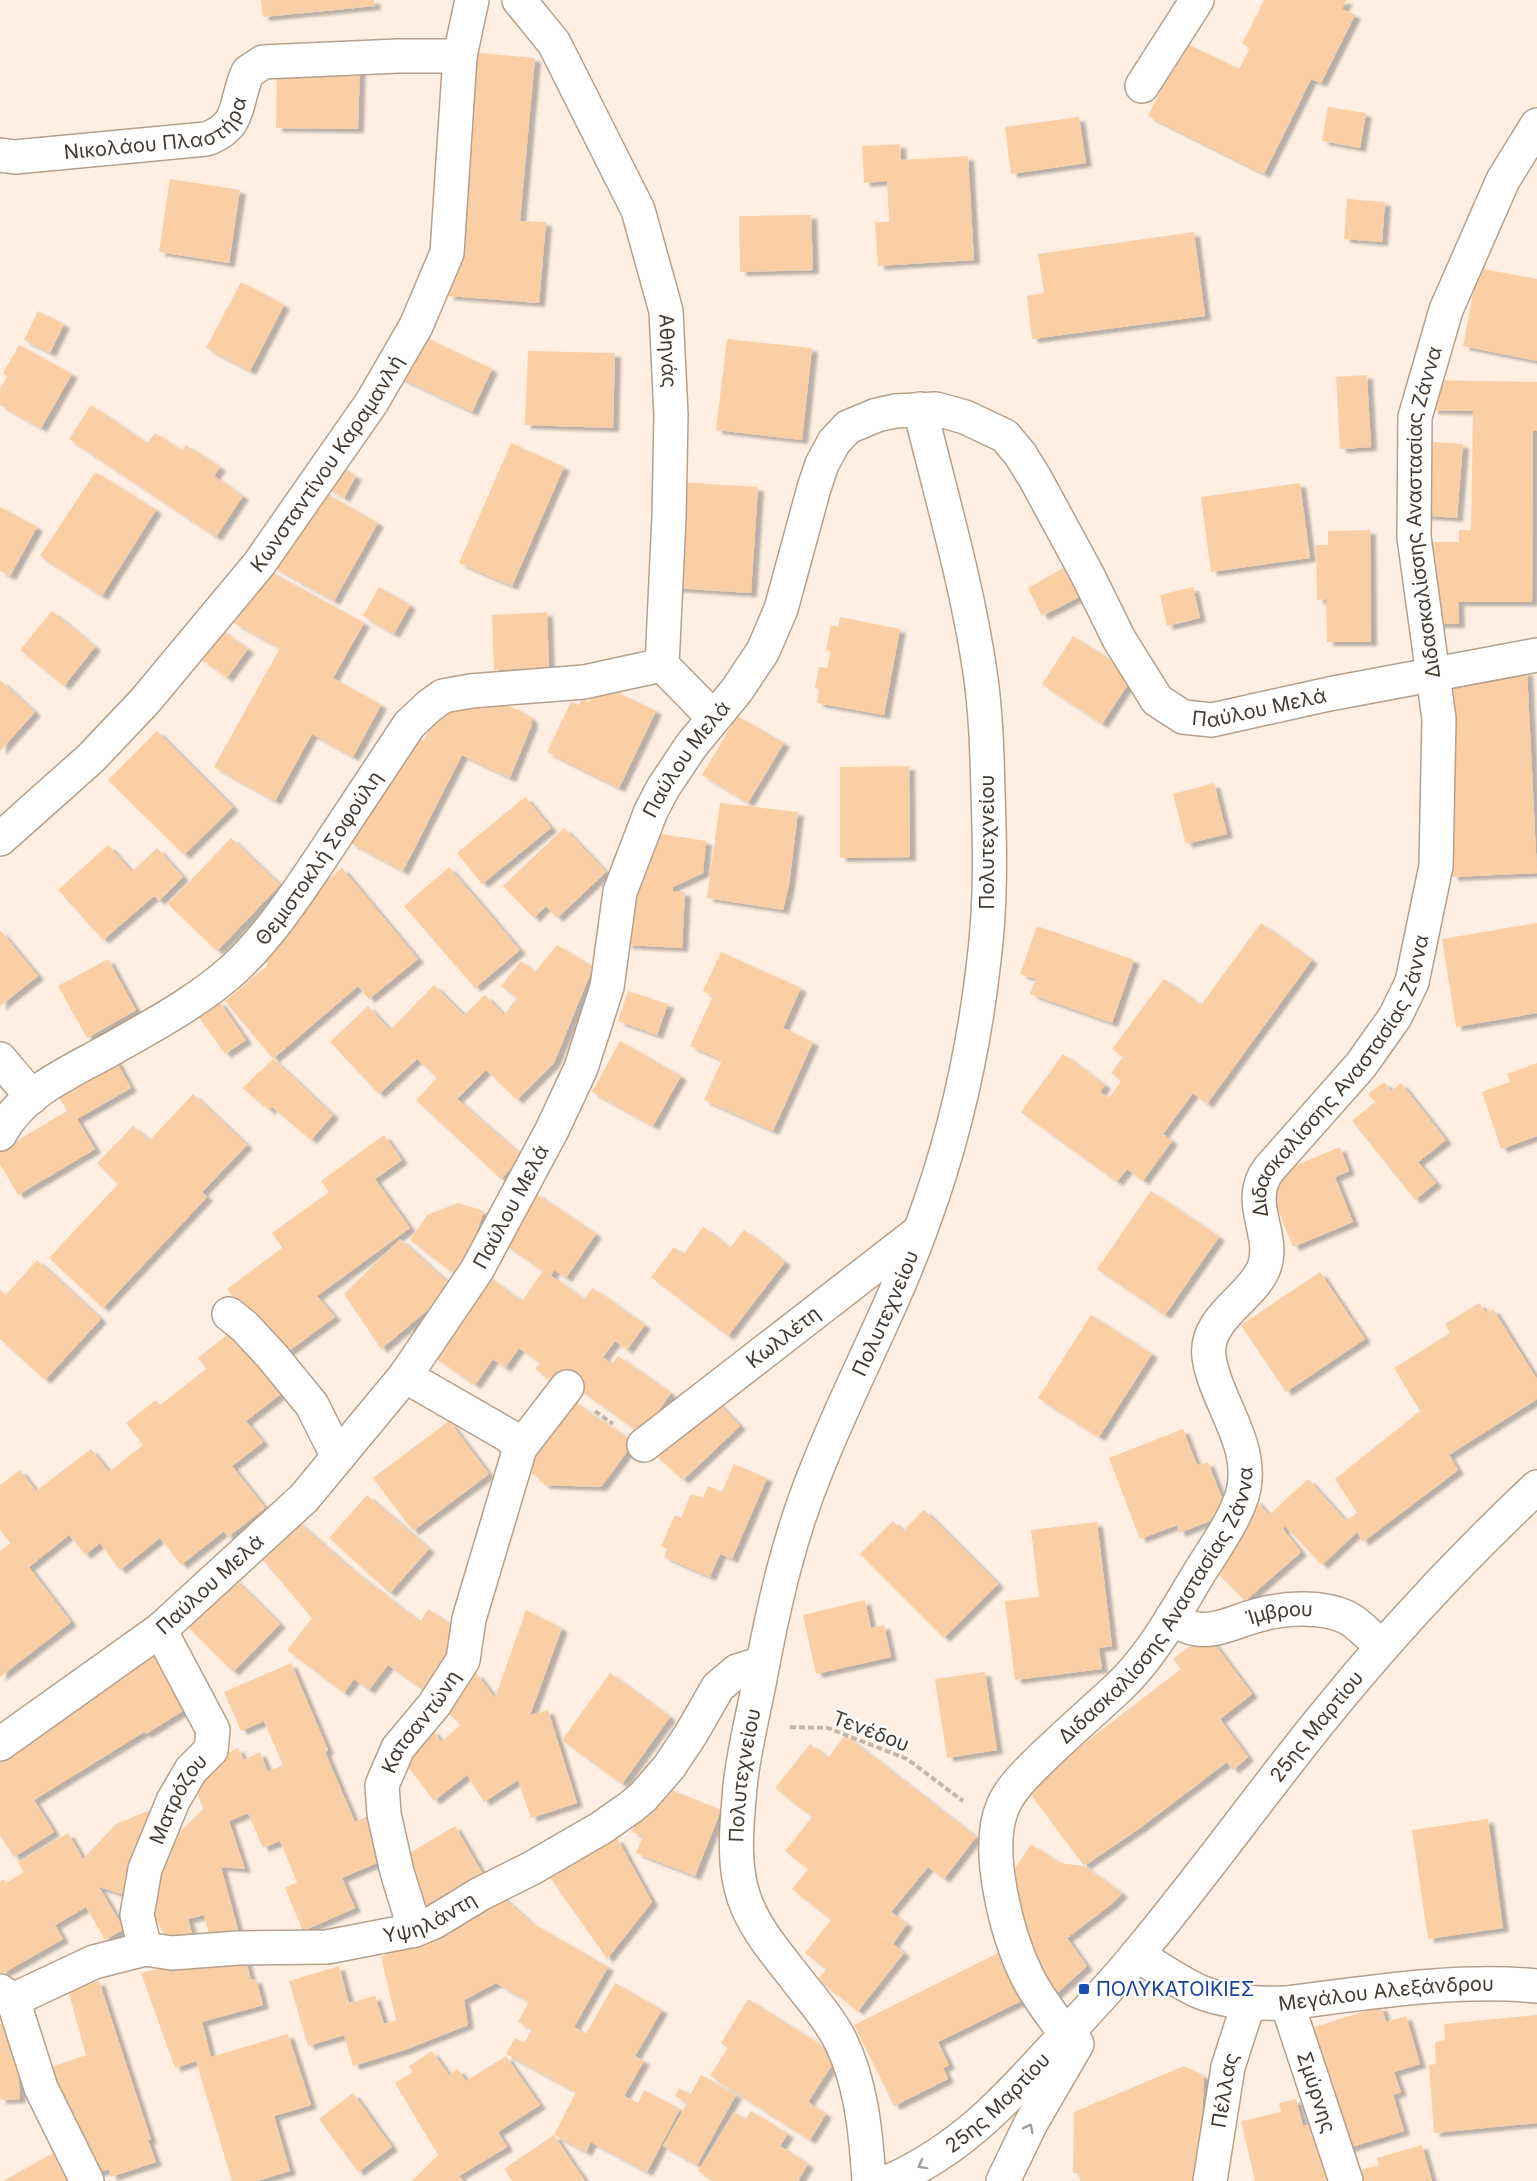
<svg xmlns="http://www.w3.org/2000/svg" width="1537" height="2181" font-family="Inter,sans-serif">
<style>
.building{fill:#fbcfa6;filter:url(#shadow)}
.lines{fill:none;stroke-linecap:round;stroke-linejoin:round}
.minor-casing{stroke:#b6a08c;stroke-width:36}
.major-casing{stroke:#b6a08c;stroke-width:36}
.path{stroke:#c2b5aa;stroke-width:4;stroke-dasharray:6 3;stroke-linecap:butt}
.minor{stroke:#fff;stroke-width:33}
.major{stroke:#fff;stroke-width:33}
.oneway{stroke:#a19c98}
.transit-dot{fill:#1a4fb4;stroke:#fff;stroke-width:2}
.labels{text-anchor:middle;stroke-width:4.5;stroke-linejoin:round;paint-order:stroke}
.street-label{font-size:20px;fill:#433a31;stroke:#fff}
.transit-label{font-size:20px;fill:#164399;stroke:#fff;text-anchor:start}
</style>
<defs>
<filter id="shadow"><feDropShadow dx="6" dy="4" stdDeviation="1.5" flood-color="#0004"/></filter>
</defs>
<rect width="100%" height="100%" fill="#feefe2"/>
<!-- building -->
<path class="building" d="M261,0H374L375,6L263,17Z
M1264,0H1347L1342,9L1355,15L1321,83L1311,79L1264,174L1148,116L1185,43L1239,69L1250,48L1242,44Z
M469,52L535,58L520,221L546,222L539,303L448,296Z
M277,63L360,65L358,129L276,128Z
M1328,107L1366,113L1360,148L1322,141Z
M1079,117L1086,163L1011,174L1005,127Z
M900,144L901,160L968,156L974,260L878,266L875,222H889L887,181L864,183L862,146Z
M170,179L240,190L229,263L159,252Z
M1347,199L1385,202L1382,242L1344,239Z
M811,215L813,270L740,272L739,216Z
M1194,232L1205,316L1032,339L1027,296L1044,293L1038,254Z
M1478,268L1537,279V361L1463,346Z
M241,282L284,305L250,371L206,348Z
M38,311L64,324L50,353L24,340Z
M416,333L492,369L472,412L396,376Z
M727,339L812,348L802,440L716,430Z
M19,345L72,374L41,428L0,405V389L7,376L3,373Z
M528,351L615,353L613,428L525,425Z
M1367,375L1371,447L1340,449L1336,377Z
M1432,380L1537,382V431H1533L1532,602H1458L1459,624H1427V542H1459V530H1471L1473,411L1432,410Z
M91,405L147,443L155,433L182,451L186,445L220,467L214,476L243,496L216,537L69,439Z
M1433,442L1463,444L1457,518L1419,515L1429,485Z
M511,443L564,467L512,586L459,563Z
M332,462L356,476L344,498L320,483Z
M95,472L156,510L102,596L40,556Z
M679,482L758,487L751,593L673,588Z
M1300,483L1310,558L1211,572L1201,497Z
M316,488L378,523L334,601L272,566Z
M0,507L37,527L10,576L0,571Z
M1370,530L1371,642H1327L1326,599L1317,600L1316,545H1328V531Z
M1065,567L1081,596L1042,616L1028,588Z
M264,568L364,623L333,678L381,705L353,757L312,734L275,801L214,767L280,648L234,623Z
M379,587L410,605L394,634L363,616Z
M1193,587L1200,618L1167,626L1160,595Z
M52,611L95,647L64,686L20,650Z
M547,612L549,667L494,670L492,615Z
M840,617L900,629L884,715L817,703L819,689L815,688L819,667L827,668L831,651L826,650L831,625L838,627Z
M214,625L248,649L227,678L193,653Z
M1073,636L1134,675L1102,724L1042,684Z
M1527,671L1537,873L1452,877L1448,788V676Z
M0,680L35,712L0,751Z
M598,683L656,711L619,788L547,752L571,702L579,705L582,699L589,702Z
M487,698L519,710L531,718L532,724L510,778L462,755L403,871L349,842L410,734L424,741L439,707Z
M737,716L784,743L748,803L702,775Z
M157,731L233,807L184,855L108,780Z
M909,766L910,857L840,858V767Z
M1214,783L1227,834L1186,844L1173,794Z
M525,797L551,828L482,884L457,853Z
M720,803L798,812L789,885L783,910L707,898Z
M564,828L606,872L557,918L546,906L534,918L503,886Z
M662,834L706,841L703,873L673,887V891L685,892L682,948L626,945L629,894Z
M231,838L280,885L217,951L168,904Z
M108,845L132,872L157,848L183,877L159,901L154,896L103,940L58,890Z
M449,867L520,950L475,988L404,906Z
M342,868L418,959L369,999L358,986L273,1059L225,1001L268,965L259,954L302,918L294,909Z
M1261,923L1312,960L1207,1104L1193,1093L1163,1134L1172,1141L1143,1181L1127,1169L1117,1182L1021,1112L1063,1054L1105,1085L1100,1092L1109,1098L1121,1081L1111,1073L1123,1057L1112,1049L1164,979L1201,1005Z
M1537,923V1013L1456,1027L1442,939Z
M1037,926L1134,960L1112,1023L1030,994L1036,979L1020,974Z
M0,930L38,976L0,1006Z
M557,945L593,967L554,1063L517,1100L486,1070L457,1099L522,1156L501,1179L416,1100L437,1078L417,1059L379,1094L330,1042L368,1006L390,1030L434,985L464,1015L485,995L504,1015L517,998L501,986L521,961L535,972Z
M721,952L801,988L783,1028L813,1042L773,1131L704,1100L722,1060L690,1046L713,996L703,991Z
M108,959L136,1010L87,1038L58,986Z
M628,991L668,1004L657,1035L618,1021Z
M219,1001L246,1040L225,1054L198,1016Z
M620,1041L681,1076L653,1126L592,1092Z
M114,1057L131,1088L77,1119L95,1149L18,1195L0,1164V1151L67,1111L55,1090Z
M273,1059L333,1115L311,1140L272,1107L269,1110L242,1088Z
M1537,1063V1136L1501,1149L1482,1092L1510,1082L1507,1074Z
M1384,1082L1391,1091L1401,1083L1446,1140L1418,1162L1436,1183L1415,1200L1352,1121L1375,1102L1368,1094Z
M193,1094L247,1145L202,1192L207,1197L103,1308L49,1258L118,1184L97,1163L133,1126L149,1141Z
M384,1135L402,1160L375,1179L410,1228L317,1296L335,1317L278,1359L227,1289L282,1248L272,1233L329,1192L321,1181Z
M1340,1147L1349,1171L1335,1177L1353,1222L1293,1247L1265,1178Z
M1151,1191L1219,1237L1165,1315L1097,1269Z
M535,1193L596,1234L566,1278L554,1270L551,1276L584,1299L593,1288L645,1325L627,1350L615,1341L603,1357L612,1364L618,1356L671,1393L642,1434L566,1380L561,1388L535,1369L540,1363L519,1348L505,1368L493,1359L475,1385L432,1355L487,1276L522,1301L543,1271L501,1242Z
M458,1203L484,1211L460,1278L410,1240L427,1215Z
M703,1227L730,1248L744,1230L785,1262L728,1336L651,1277L674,1247L684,1254Z
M400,1239L454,1288L381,1349L344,1294Z
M37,1260L101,1319L45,1380L0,1339V1289L6,1295Z
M1320,1272L1365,1339L1286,1392L1241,1325Z
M1479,1303L1486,1313L1493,1309L1537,1379V1399L1449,1455L1458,1470L1363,1542L1357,1532L1322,1565L1285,1526L1283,1529L1301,1552L1245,1601L1213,1568L1255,1499L1269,1515L1308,1479L1346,1521L1357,1513L1335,1479L1420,1411L1394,1368L1450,1333L1445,1324Z
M1091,1315L1152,1354L1099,1437L1038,1398Z
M237,1327L286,1390L246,1421L263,1442L232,1466L265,1508L228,1537L224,1531L181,1565L160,1538L120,1570L100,1543L85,1555L69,1535L29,1567L71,1622L0,1677V1551L10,1543L0,1530V1485L20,1470L36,1491L91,1449L109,1472L143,1445L126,1423L156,1400L160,1405L206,1369L198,1358Z
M564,1395L634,1442L601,1487L545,1485L520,1462Z
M716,1401L740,1426L683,1480L650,1450Z
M449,1421L489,1474L413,1531L373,1478Z
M1183,1429L1197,1465L1208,1462L1228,1514L1179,1533L1177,1525L1140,1539L1109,1458Z
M734,1464L767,1478L732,1559L720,1554L710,1577L664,1557L667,1549L661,1546L675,1515L681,1518L691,1494L703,1498L708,1486L722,1492Z
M367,1495L429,1549L390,1593L329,1538Z
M924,1510L998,1584L944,1638L860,1554L893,1521L903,1531Z
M291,1516L350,1568L420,1622L428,1609L466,1636L426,1692L388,1665L369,1690L354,1679L344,1693L287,1650L312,1618L255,1551Z
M1097,1522L1112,1646L1099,1648L1102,1669L1015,1680L1005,1601L1039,1597L1031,1530Z
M233,1578L280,1624L233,1672L186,1625Z
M865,1600L871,1628L884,1625L891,1657L816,1674L803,1615Z
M526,1610L562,1628L530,1715L548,1710L577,1803L531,1818L518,1780L484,1802L467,1775L434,1801L399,1755L433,1730L441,1742L461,1725L442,1707L476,1673L495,1698Z
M1207,1634L1252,1694L1220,1719L1248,1757L1233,1770L1227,1762L1140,1828L1084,1866L1026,1788L1181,1669L1173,1659Z
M157,1654L189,1707L146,1734L144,1732L34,1800L54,1832L14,1857L0,1835V1751Z
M291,1663L328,1750L325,1752L355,1822L370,1815L388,1858L342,1878L355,1908L303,1931L285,1888L297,1882L280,1841L263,1848L248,1813L229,1821L245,1869L221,1867L240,1937L212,1945L204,1915L188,1919L195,1945L170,1947L159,1924L155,1921L146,1907L175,1828L180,1832L203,1809L192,1779L196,1768L238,1748L244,1760L260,1752L268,1772L283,1765L264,1721L241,1731L224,1692Z
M985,1672L997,1750L947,1758L935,1679Z
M610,1673L670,1717L622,1784L562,1740Z
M845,1735L976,1837L944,1879L928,1867L891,1912L907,1924L893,1944L904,1953L858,2011L818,1980L826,1969L805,1953L831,1920L792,1889L808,1869L785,1851L812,1817L775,1788L810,1744L828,1758Z
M664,1787L721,1810L695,1876L636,1853L643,1836L632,1832L642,1807L654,1811Z
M153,1809L125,1895L99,1887L124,1929L105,1940L86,1907L55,1925L63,1939L0,1975V1882L4,1879L6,1883L24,1872L18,1862L68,1833L83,1859L116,1824Z
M1488,1819L1503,1928L1428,1939L1412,1830Z
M455,1826L484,1876L424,1909L408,1854Z
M617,1838L652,1902L607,1959L549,1876Z
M1031,1844L1059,1863L1084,1866L1122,1893L1113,1903L1067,1938L1087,1966L1055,1995L1036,1976L1016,1888L1015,1868Z
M495,1890L530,1922L608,1967L574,2027L586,2034L615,1983L662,2010L635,2056L644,2061L624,2096L638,2103L644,2090L680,2109L647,2172L591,2142L586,2152L554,2135L576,2092L506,2054L515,2038L524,2043L532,2030L518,2022L529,2002L496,1983L464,2000L468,2025L405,2050L353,2066L344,2035L308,2046L289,1981L339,1966L349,2003L375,1996L384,2024L396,2020L381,1957L439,1928Z
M243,1950L251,1980L256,1979L263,2005L202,2022L211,2057L288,2034L311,2105L274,2116L290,2171L257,2181H232L196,2061L175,2068L141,1973Z
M1002,1951L1025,1999L938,2042L949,2065L943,2068L948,2079L894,2106L854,2025Z
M99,1981L151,2140H148L156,2162L111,2177L109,2169L86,2176L49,2068L86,2055L68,1990Z
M748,1999L838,2056L808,2102L826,2114L810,2140L710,2076L728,2048L721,2043Z
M1381,2006L1386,2022L1406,2016L1420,2064L1394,2072L1401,2092L1393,2095L1404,2131L1342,2150L1305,2030Z
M1537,2015V2123L1434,2133L1429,2065L1436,2064L1435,2042L1445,2040L1444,2024Z
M15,2023L20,2099L0,2100V2024Z
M432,2051L449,2075L458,2069L466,2081L506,2056L540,2105L498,2132L507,2147L459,2176L464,2181H412L438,2155L395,2083L413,2072L409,2066Z
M1184,2066L1204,2076L1199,2181H1080L1079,2173H1073L1074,2112Z
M701,2075L736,2095L697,2165L663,2146L687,2103L675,2096L679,2088L690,2095Z
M353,2093L392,2147L358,2172L319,2119Z
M1296,2099L1303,2126L1316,2124L1340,2181H1255L1241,2121L1281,2112L1279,2103Z
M751,2111L788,2134L780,2146L808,2164L798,2181H715L698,2171L734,2112L746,2119Z
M554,2135L585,2181H512L504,2169Z
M1422,2145L1432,2181H1353L1351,2173L1379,2165L1377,2158Z
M55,2152L72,2181H3Z"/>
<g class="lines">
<defs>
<g id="minor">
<path id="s1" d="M519,0L554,43L638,210L666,311L671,415L669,517L662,665L713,717"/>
<path d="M1142,86L1197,0"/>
<path id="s2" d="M0,155L15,157L206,139C243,126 234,102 248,72L263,62L398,56H460"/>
<path id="s3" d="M0,839L91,758L145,701L259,564L372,402L416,326L447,253L460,56L472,0"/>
<path d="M0,1059L32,1097"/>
<path id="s4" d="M0,1134C21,1093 68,1073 106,1052C150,1027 198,1002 235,968C268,937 294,898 319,861C349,816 379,770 409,725L429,706L443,696L471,691L584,682L662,665"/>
<path d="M229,1314L244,1326L272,1356L312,1405L338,1457"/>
<path d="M405,1376L509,1436L520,1448"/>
<path id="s5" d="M644,1445L920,1231"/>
<path id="s6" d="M1172,1618C1180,1623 1187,1628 1197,1629C1216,1632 1237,1621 1255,1616C1281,1608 1320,1605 1346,1617C1359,1623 1370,1637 1381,1646"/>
<path id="s7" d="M0,1744L160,1630L304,1498L405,1376L477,1270L552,1130L581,1068L607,987L620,892L651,811L663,788L691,746L737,690L763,651L781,609L814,488L822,464L834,442L848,427L877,415L895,411L936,409L965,417L1005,436L1020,454L1035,478L1087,574L1119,639L1157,700L1183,717L1212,720L1329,694L1537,655"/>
<path id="s8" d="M415,1930L397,1872L384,1814L382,1785L398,1748L434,1705L463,1660L469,1619L520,1448L567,1387"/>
<path id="s9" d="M145,1949L137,1915L145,1869L173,1801L191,1770L211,1750L213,1730L160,1630"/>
<path id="s10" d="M1137,1955C1157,1967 1177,1981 1198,1991C1225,2003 1258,2004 1287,2003C1367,1993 1457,1978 1537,1986"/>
<path d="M0,1991L13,2000L41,2088L87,2181"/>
<path id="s11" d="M13,2000L94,1962L145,1949L172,1953L238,1948L327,1947L415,1930L434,1922L480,1894L532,1868L601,1828L631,1807L643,1797L669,1767L691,1734L718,1687L737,1671L763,1663"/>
<path id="s12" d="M1287,2003L1346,2181"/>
<path id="s13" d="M1066,2034C1052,2015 1037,1997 1027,1976C1007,1935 984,1849 1003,1806C1011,1787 1029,1771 1044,1756C1068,1733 1093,1711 1118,1688C1153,1655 1176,1611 1201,1570C1216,1546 1233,1523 1242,1496C1257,1446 1216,1404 1209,1357C1204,1319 1249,1300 1263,1270C1278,1236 1243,1203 1269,1169L1361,1065L1395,1017L1412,982L1436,866L1439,719L1414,537L1415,417L1446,310L1503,180L1537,125"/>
<path id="s14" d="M869,2181C866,2133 861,2079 838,2036C826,2014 809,1996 794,1976C775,1952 754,1927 744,1898C732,1863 737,1823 740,1787C744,1747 755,1708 762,1668C775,1600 790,1535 816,1471C849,1387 893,1308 923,1223C954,1139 974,1049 984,960C991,905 990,848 988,793C987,753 986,712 980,672C967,583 941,496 920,409"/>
<path id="s15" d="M1210,2181L1228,2067L1249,2002"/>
</g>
<g id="major">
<path id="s16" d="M890,2181C966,2147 1010,2095 1065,2035C1089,2009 1113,1984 1135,1957C1198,1882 1255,1802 1316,1726C1385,1640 1457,1562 1537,1487"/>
<path d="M1003,2181L1031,2123L1077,2044"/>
</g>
</defs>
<!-- minor casing -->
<use href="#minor" class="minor-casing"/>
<!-- major casing -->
<use href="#major" class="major-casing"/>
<!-- path -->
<path class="path" d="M595,1411L613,1424
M790,1727L828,1728L907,1759L963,1801"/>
<!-- minor -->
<use href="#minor" class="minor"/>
<!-- major -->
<use href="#major" class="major"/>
</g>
<!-- one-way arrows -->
<defs><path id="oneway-chevron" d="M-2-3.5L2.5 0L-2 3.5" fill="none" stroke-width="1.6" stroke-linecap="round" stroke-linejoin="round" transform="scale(1.5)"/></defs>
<g class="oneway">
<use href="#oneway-chevron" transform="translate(1029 2128) rotate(-64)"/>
<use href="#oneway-chevron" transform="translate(922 2165) rotate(151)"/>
</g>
<!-- markers -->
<rect class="transit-dot" x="1078" y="1983" width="12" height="12" rx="3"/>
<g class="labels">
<!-- street labels -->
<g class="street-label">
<text dy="7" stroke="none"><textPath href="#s2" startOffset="164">Νικολάου Πλαστήρα</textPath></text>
<text dy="7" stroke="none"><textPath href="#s1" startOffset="387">Αθηνάς</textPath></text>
<text dy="7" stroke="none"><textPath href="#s3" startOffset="500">Κωνσταντίνου Καραμανλή</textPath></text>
<text dy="7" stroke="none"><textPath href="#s13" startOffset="1707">Διδασκαλίσσης Αναστασίας Ζάννα</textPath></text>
<text dy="7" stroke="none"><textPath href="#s7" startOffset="2190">Παύλου Μελά</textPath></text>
<text dy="7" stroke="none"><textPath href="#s7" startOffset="1236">Παύλου Μελά</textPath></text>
<text transform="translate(987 842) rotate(-90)" y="7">Πολυτεχνείου</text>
<text dy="7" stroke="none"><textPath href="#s4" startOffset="429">Θεμιστοκλή Σοφούλη</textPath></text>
<text dy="7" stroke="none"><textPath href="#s13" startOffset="1113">Διδασκαλίσσης Αναστασίας Ζάννα</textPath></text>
<text dy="7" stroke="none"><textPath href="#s7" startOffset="750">Παύλου Μελά</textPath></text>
<text dy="7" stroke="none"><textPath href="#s14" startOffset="927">Πολυτεχνείου</textPath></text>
<text dy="7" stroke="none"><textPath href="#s5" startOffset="176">Κωλλέτη</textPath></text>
<text dy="7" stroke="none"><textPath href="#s7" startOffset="264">Παύλου Μελά</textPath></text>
<text dy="7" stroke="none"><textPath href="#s13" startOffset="502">Διδασκαλίσσης Αναστασίας Ζάννα</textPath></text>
<text dy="7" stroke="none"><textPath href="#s6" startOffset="112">Ίμβρου</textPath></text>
<text dy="7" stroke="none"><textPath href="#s8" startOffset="224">Κατσαντώνη</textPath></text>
<text dy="7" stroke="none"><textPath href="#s16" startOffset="628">25ης Μαρτίου</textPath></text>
<text transform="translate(871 1731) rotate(21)" y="7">Τενέδου</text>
<text dy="7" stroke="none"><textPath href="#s14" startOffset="441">Πολυτεχνείου</textPath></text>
<text dy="7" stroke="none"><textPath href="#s9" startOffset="159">Ματρόζου</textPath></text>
<text dy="7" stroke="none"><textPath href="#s11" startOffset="432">Υψηλάντη</textPath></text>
<text dy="7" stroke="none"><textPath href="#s10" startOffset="261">Μεγάλου Αλεξάνδρου</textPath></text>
<text dy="7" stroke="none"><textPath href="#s15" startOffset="92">Πέλλας</textPath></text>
<text dy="7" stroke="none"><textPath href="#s12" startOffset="94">Σμύρνης</textPath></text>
<text dy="7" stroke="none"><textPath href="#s16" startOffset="134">25ης Μαρτίου</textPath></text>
</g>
<!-- transit labels -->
<g class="transit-label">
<text x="1096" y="1996">ΠΟΛΥΚΑΤΟΙΚΙΕΣ</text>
</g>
</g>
</svg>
